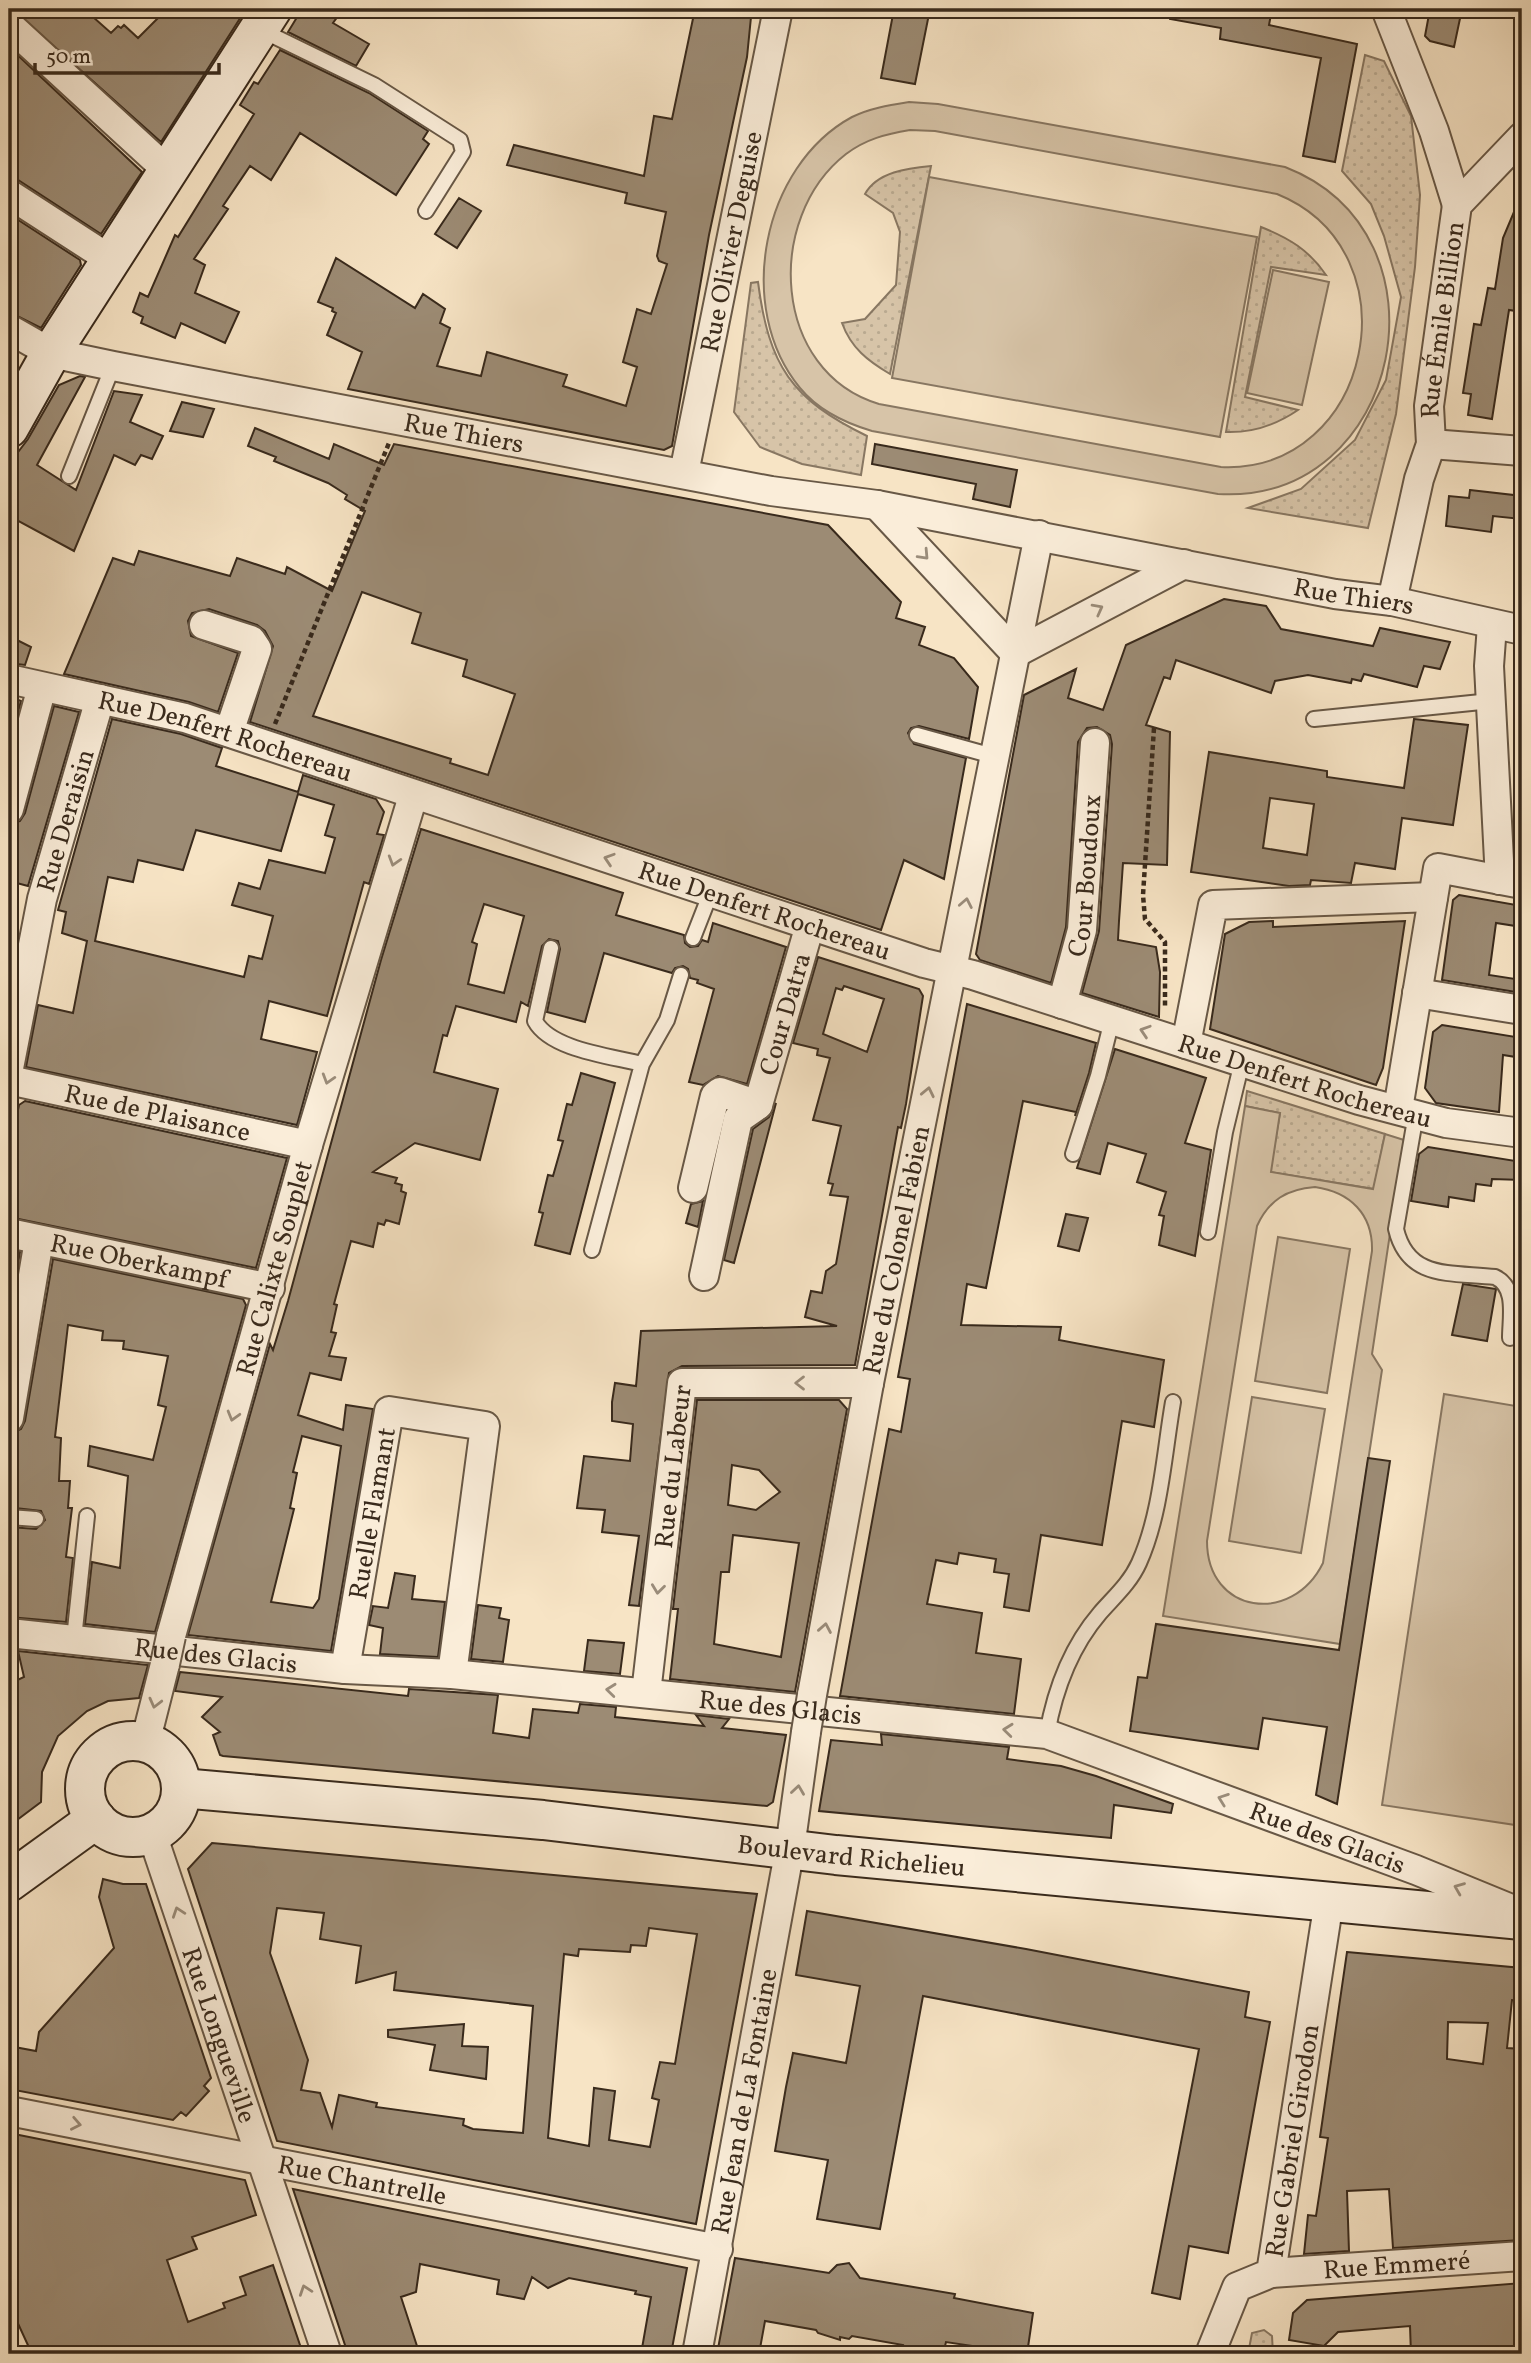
<svg xmlns="http://www.w3.org/2000/svg" width="1531" height="2363" font-family="Vollkorn,serif">
<style>
.grass{fill:url(#grass-dots);stroke:#887762;stroke-width:2}
.garden{fill:#d7c4a8;stroke:#887762;stroke-width:2;fill-rule:evenodd}
.building{fill:#9c8b74;stroke:#392a1c;stroke-width:2;fill-rule:evenodd}
.lines{fill:none;stroke-linecap:round;stroke-linejoin:round}
.service-casing{stroke:#685846;stroke-width:18}
.minor-casing{stroke:#685846;stroke-width:32}
.secondary-casing{stroke:#392a1c;stroke-width:42}
.path{stroke:#392a1c;stroke-width:4.5;stroke-dasharray:5 3.5;stroke-linecap:butt}
.service{stroke:#faedd9;stroke-width:14}
.minor{stroke:#faedd9;stroke-width:28}
.secondary{stroke:#faedd9;stroke-width:38}
.minor-bridge-casing{stroke:#685846;stroke-width:32;stroke-linecap:butt}
.minor-bridge{stroke:#faedd9;stroke-width:28}
.oneway{stroke:#9a8c7a}
.labels{text-anchor:middle;stroke-width:5;stroke-linejoin:round;paint-order:stroke}
.street-label{font-size:26px;fill:#392a1c;stroke:#faedd9}
</style>
<defs>
<pattern id="grass-dots" width="8" height="8" patternUnits="userSpaceOnUse" patternTransform="scale(1.75)"><rect width="8" height="8" fill="#d7c4a8"/><path d="M2 2h.1M6 6h.1" fill="none" stroke="#b9a990" stroke-width="1.8" stroke-linecap="round"/></pattern>
</defs>
<rect width="100%" height="100%" fill="#f7e4c5"/>
<filter id="stains"><feTurbulence type="fractalNoise" baseFrequency=".00286" numOctaves="4"/><feColorMatrix values="0 0 0 0 .2 0 0 0 0 .09 0 0 0 0 .02 0 0 0 .5 -.17"/></filter>
<radialGradient id="worn" r=".72"><stop offset=".6" stop-color="#630" stop-opacity="0"/><stop offset="1" stop-color="#630" stop-opacity=".3"/></radialGradient>
<!-- grass -->
<path class="grass" d="M1365,55L1384,61L1411,116L1420,195L1415,267L1396,414L1368,528L1248,508L1301,489L1355,440L1386,380L1401,297L1384,236L1371,204L1342,171Z
M931,166L890,374C868,361 851,348 842,323L865,319L896,285L900,232L893,213L865,194C877,172 908,168 931,166Z
M1261,227C1289,238 1309,250 1326,275L1271,267L1245,397L1298,410C1276,425 1253,433 1226,432Z
M758,282C769,366 791,399 867,436L861,475L802,464L760,447L734,412L751,283Z
M1247,1091L1385,1134L1374,1189L1270,1172L1280,1113L1245,1106Z
M1264,2330L1272,2336L1273,2354H1248L1252,2333Z"/>
<!-- garden -->
<path class="garden" d="M909,102L938,104L1285,167C1458,234 1402,505 1218,494L872,431C845,423 818,410 800,388C734,308 762,166 852,117C870,108 890,105 909,102ZM910,130L935,131L1277,194C1418,251 1372,474 1221,467L879,404C772,372 764,218 846,154C866,139 886,134 910,130Z
M929,177L1257,237L1220,437L892,378Z
M1273,270L1329,282L1302,405L1247,393Z
M1245,1106L1280,1113L1271,1172L1373,1189L1385,1134L1404,1140L1372,1354L1382,1370L1340,1644L1163,1616ZM1315,1187C1350,1192 1373,1214 1372,1251L1323,1563C1292,1626 1207,1614 1207,1541L1257,1226C1269,1200 1287,1189 1315,1187Z
M1278,1237L1350,1249L1327,1393L1255,1381Z
M1444,1394L1522,1407V1826L1382,1805Z
M1252,1397L1325,1409L1301,1553L1229,1541Z"/>
<!-- building -->
<path class="building" d="M12,9H84L111,33L118,26L121,28L124,25L138,38L167,9H246L161,142Z
M302,9H343L333,23L369,44L356,66L288,32Z
M695,9H745V17H751L747,57L709,235L672,446L664,450L348,389L362,352L327,335L336,313L332,311L333,308L318,302L336,258L415,308L423,294L445,309L440,323L450,328L437,366L481,376L487,352L567,375L563,386L626,406L637,367L623,362L637,309L651,314L667,264L659,261L657,256L666,212L625,203L627,193L507,165L514,145L644,176L654,116L672,119Z
M894,9H930L915,84L881,78Z
M1170,9H1272L1269,25L1357,44L1335,162L1303,156L1321,58L1220,39L1221,28L1170,19Z
M1430,9H1462L1454,47L1430,41L1425,36Z
M9,47L142,172L101,234L18,180L9,178Z
M280,50L369,93L428,131L423,139L429,144L396,195L300,133L271,180L250,166L223,206L228,209L194,259L205,265L195,293L239,312L225,343L181,323L175,338L141,323L143,317L133,312L140,293L148,297L175,235L178,237L254,114L240,105L254,82L258,84Z
M1522,193V273L1516,311L1509,310L1492,419L1468,415L1471,394L1463,393L1474,324L1481,325L1488,288L1495,289L1503,238Z
M459,198L481,211L457,248L435,234Z
M9,214L80,260L81,265L41,328L9,312Z
M80,376L85,377L37,465L76,490L114,391L142,395L130,422L163,436L152,459L141,455L135,465L114,455L74,551L9,516V464L28,439L59,385Z
M182,402L214,409L203,437L170,431Z
M255,428L329,459L334,444L384,465L394,444L828,525L901,602L896,618L925,627L919,645L954,658L978,687L969,739L919,726L911,728L908,733L914,744L966,758L944,879L904,860L881,930L250,722L273,646L265,631L257,625L209,609L192,613L188,621L191,636L238,653L218,712L189,702L64,674L113,558L134,565L139,551L230,576L237,558L285,574L287,567L332,591L365,511L345,499L347,495L328,483L274,461L276,457L248,446ZM362,592L421,613L412,643L467,660L463,676L515,694L488,775L450,763L451,759L313,716Z
M875,444L1017,470L1010,507L973,499L976,484L872,464Z
M1470,490L1522,496L1521,519L1493,516L1491,532L1446,526L1449,496L1469,498Z
M1224,599L1266,606L1281,629L1373,646L1380,628L1450,642L1440,669L1424,666L1417,687L1364,674L1361,681L1352,679L1351,683L1308,675L1275,681L1271,693L1176,660L1170,679L1164,677L1146,725L1170,732L1167,865L1123,863L1119,921L1118,940L1156,947L1160,972L1159,1017L1082,993L1099,931L1112,744L1110,735L1097,727L1087,728L1078,742L1066,927L1051,983L980,960L976,954L1024,695L1076,669L1068,698L1103,710L1126,645Z
M9,636L31,647L25,665L9,663Z
M9,696L21,701L9,746Z
M54,706L79,712L28,886L9,881V825L20,821L25,813Z
M112,719L181,734L222,748L216,766L298,792L303,775L376,799L384,812L377,834L384,835L369,884L364,882L327,1016L269,1001L261,1039L317,1052L297,1125L26,1067L38,1005L73,1013L87,941L62,933L66,912L58,910ZM298,794L334,805L325,835L335,838L325,873L269,860L260,889L239,883L232,905L273,916L262,959L249,956L244,977L95,941L108,877L133,882L138,860L183,870L196,830L281,851Z
M1414,719L1468,725L1453,825L1402,818L1395,869L1355,863L1351,883L1311,880L1310,885L1289,886L1191,872L1209,752L1327,771V777L1404,788ZM1270,798L1314,804L1307,855L1263,848Z
M421,829L623,893L616,915L684,935L685,943L690,947L698,946L702,940L708,942L713,923L786,947L747,1084L718,1076L703,1085L689,1082L714,989L697,983L698,980L690,978L688,969L683,966L675,968L672,973L604,953L585,1022L547,1012L560,949L558,941L549,939L542,946L528,1006L521,1002L516,1022L456,1006L447,1036L443,1035L434,1072L498,1089L480,1160L415,1143L373,1172L397,1178L395,1183L402,1185L401,1191L406,1193L399,1224L386,1220L384,1225L378,1223L373,1247L351,1241L334,1304L337,1305L331,1332L336,1333L329,1356L346,1358L341,1380L310,1373L298,1415L343,1430L346,1405L373,1409L331,1651L188,1635L270,1344L273,1350L288,1301L381,960ZM484,904L524,916L504,993L468,984L477,944L472,942ZM302,1436L341,1446L319,1599L313,1608L271,1602L294,1509L290,1508L297,1473L293,1472Z
M1459,895L1522,906V927L1496,923L1489,975L1522,980V993L1442,980L1453,900Z
M1273,921V927L1405,921L1383,1068L1376,1085L1210,1029L1225,934L1249,922Z
M818,957L919,989L923,996L906,1104L901,1128L898,1127L855,1365L682,1366L669,1373L639,1606L629,1605L639,1536L602,1532L605,1510L577,1508L584,1456L630,1461L633,1424L612,1421V1402L615,1383L636,1386L641,1331L837,1326L805,1317L811,1291L822,1293L826,1271L836,1264L848,1197L830,1195L833,1184L828,1183L841,1126L813,1120L830,1058L817,1055L818,1049L793,1043ZM844,986L884,999L867,1052L823,1034L836,988L842,990Z
M967,1004L1096,1043L1089,1073L1075,1116L1076,1112L1023,1101L986,1288L967,1284L961,1325L1061,1327L1059,1340L1164,1360L1154,1427L1122,1421L1102,1545L1041,1535L1029,1611L1004,1607L1009,1574L994,1572L996,1559L959,1553L957,1564L936,1560L927,1604L982,1613L976,1653L1021,1659L1014,1714L840,1696L889,1429L901,1432L910,1379L898,1377Z
M1442,1025L1522,1038V1058L1503,1055L1499,1112L1436,1103L1425,1088L1433,1032Z
M1115,1049L1206,1078L1185,1143L1211,1150L1195,1256L1159,1245L1164,1216L1159,1215L1166,1192L1137,1182L1146,1154L1108,1143L1100,1174L1077,1168Z
M581,1073L615,1083L570,1254L535,1245L543,1213L539,1212L548,1175L553,1176L563,1141L558,1140L567,1104L572,1105Z
M25,1101L287,1158L256,1268L9,1217V1153L19,1105Z
M776,1103L734,1263L724,1260L753,1129L769,1117Z
M1428,1147L1522,1162V1180L1492,1179L1491,1186L1476,1184L1474,1201L1449,1197L1448,1207L1411,1201L1419,1154Z
M703,1201L698,1227L686,1223L691,1204Z
M1066,1214L1088,1218L1079,1251L1058,1246Z
M9,1250L20,1252L9,1319Z
M53,1259L243,1299L246,1305L155,1632L85,1624L92,1562L120,1568L128,1476L88,1466L90,1446L153,1460L166,1407L158,1405L168,1356L123,1349L124,1341L102,1340L103,1331L68,1325L55,1437L61,1438L59,1481H70L68,1508H72L66,1557L73,1558L66,1622L9,1617L10,1527L36,1529L45,1520L41,1511L15,1508L16,1504L9,1503V1434L21,1429L25,1421Z
M1463,1284L1496,1289L1487,1341L1452,1335Z
M697,1400H839L847,1409L795,1692L670,1679L678,1609H673ZM732,1465L759,1470L780,1492L756,1510L728,1505ZM733,1535L799,1543L781,1657L714,1644L721,1572H729Z
M1368,1458L1390,1461L1337,1804L1316,1795L1327,1727L1263,1718L1258,1749L1130,1731L1138,1677L1147,1678L1156,1624L1339,1650Z
M395,1573L415,1576L412,1599L445,1602L438,1657L380,1654L383,1628L369,1625L373,1606L388,1608Z
M478,1605L501,1608L499,1618L509,1620L503,1662L471,1659Z
M588,1640L624,1643L620,1674L584,1671Z
M18,1651L148,1665L139,1698L108,1701L87,1711L58,1736L42,1772L41,1802L9,1826V1684L24,1677Z
M180,1672L408,1696L409,1689L498,1695L493,1733L529,1738L533,1709L578,1713L580,1704L616,1707L615,1717L704,1726L696,1715L729,1719L722,1728L786,1735L773,1802L767,1806L223,1756L220,1755L213,1735L220,1732L202,1717L222,1697L175,1691Z
M881,1734L1009,1747L1007,1759L1061,1766L1096,1776L1173,1804L1171,1813L1114,1805L1111,1838L819,1811L831,1740L882,1745Z
M212,1843L757,1894L696,2224L277,2141L188,1869ZM277,1908L324,1913L320,1939L361,1946L356,1983L396,1972L394,1990L533,2006L523,2133L473,2129L463,2125L464,2119L376,2107L377,2103L339,2095L332,2127L320,2093L301,2090L308,2060L270,1953ZM649,1928L697,1934L675,2064L660,2062L652,2098L659,2100L650,2147L609,2140L615,2091L594,2088L589,2146L548,2138L564,1954L578,1956L579,1949L630,1952L631,1945L646,1946Z
M103,1879L123,1884H146L211,2078L204,2086L209,2091L186,2116L181,2112L173,2120L9,2089V2046L36,2051L39,2032L114,1948L99,1897Z
M807,1911L1026,1949L1249,1992L1245,2017L1270,2022L1228,2253L1189,2246L1180,2299L1152,2293L1199,2049L923,1996L880,2229L817,2219L828,2160L775,2151L786,2087L793,2053L846,2063L860,1986L796,1975Z
M1347,1952L1522,1968V2001L1512,2000L1507,2048L1522,2049V2240L1393,2248L1389,2189L1347,2191L1349,2251L1304,2254L1308,2215L1316,2216L1328,2138L1320,2137ZM1448,2022L1488,2023L1483,2064L1447,2059Z
M464,2024L462,2046L488,2047L486,2079L430,2070L435,2045L388,2037V2030Z
M9,2133L245,2180L256,2215L192,2237L197,2249L167,2260L188,2322L225,2308L223,2303L246,2295L240,2277L273,2265L303,2354H32L9,2304Z
M293,2189L687,2268L671,2354H641L651,2297L635,2294L636,2291L569,2278L548,2288L532,2277L524,2299L497,2294L499,2280L420,2264L416,2292L401,2297L417,2346L392,2354H348Z
M735,2258L829,2273L837,2265L849,2263L860,2278L955,2294L954,2298L1033,2313L1027,2354L946,2342L943,2354H901L903,2345L852,2336L849,2339L840,2337V2340L818,2333L816,2330L765,2321L759,2354H717Z
M1522,2283V2354H1411L1410,2326L1338,2332L1324,2346L1289,2340L1293,2313L1307,2300Z"/>
<g class="lines">
<defs>
<path id="service" d="M261,30L374,85L460,140L463,152L426,211
M69,476L113,366
M1314,719L1491,701
M917,735L993,756
M693,938L711,892
M551,948L535,1021C551,1050 611,1056 642,1064
M1416,1114L1396,1229C1408,1280 1451,1272 1495,1277C1517,1287 1510,1317 1510,1338
M1073,1154L1098,1076L1112,1020
M1208,1232L1225,1132L1242,1062
M592,1250L642,1064L667,1020L681,975
M9,1517L36,1519
M74,1639L87,1516
M1047,1734C1055,1689 1070,1648 1100,1613C1114,1597 1130,1583 1139,1563C1161,1514 1164,1454 1173,1402"/>
<g id="minor">
<path d="M1386,9L1434,131L1457,205"/>
<path d="M9,25L168,171"/>
<path d="M9,194L111,260"/>
<path id="s1" d="M9,329L51,353L113,366L771,491L877,505L1335,594L1392,601L1522,630"/>
<path d="M1431,444L1522,451"/>
<path id="s2" d="M684,473L778,9"/>
<path d="M877,505L1015,653L1184,564"/>
<path id="s3" d="M1392,601L1419,479L1431,444L1429,406L1457,205L1522,137"/>
<path d="M204,625L251,640L257,649L229,732"/>
<path d="M1492,625L1489,666L1500,880"/>
<path id="s4" d="M9,679L185,718L924,963L973,975L1359,1100L1446,1123L1522,1133"/>
<path d="M9,809L42,687"/>
<path d="M1417,993L1522,1010"/>
<path id="s5" d="M1062,1004L1082,930L1095,743"/>
<path d="M1186,1044L1213,905L1433,897"/>
<path id="s6" d="M9,1068L42,899L100,699"/>
<path id="s7" d="M9,1080L308,1145"/>
<path d="M1398,1109L1438,868L1522,884"/>
<path d="M693,1188L715,1096L720,1092L758,1105"/>
<path id="s8" d="M9,1233L270,1288"/>
<path id="s9" d="M704,1276L738,1119L758,1105L810,925"/>
<path d="M9,1418L39,1240"/>
<path id="s10" d="M9,1633L345,1669L452,1674L1047,1734L1416,1870L1516,1911"/>
<path id="s11" d="M171,1636L308,1145L413,796"/>
<path id="s12" d="M345,1669L389,1411L485,1426L452,1674"/>
<path id="s13" d="M646,1693L682,1383H869"/>
<path id="s14" d="M812,1695L869,1383L1039,535"/>
<path d="M145,1743L165,1664"/>
<path id="s15" d="M152,1834L327,2354"/>
<path id="s16" d="M9,2111L718,2249"/>
<path id="s17" d="M1271,2273L1522,2256"/>
<path id="s18" d="M697,2354L790,1848L806,1732"/>
<path id="s19" d="M1210,2354L1237,2287L1271,2273L1329,1901"/>
</g>
<g id="secondary">
<path d="M9,428L51,353L272,9"/>
<circle cx="133" cy="1789" r="48"/>
<path id="s20" d="M181,1788L543,1820L836,1855L1522,1920"/>
<path d="M9,1882L96,1819"/>
</g>
</defs>
<!-- service casing -->
<use href="#service" class="service-casing"/>
<!-- minor casing -->
<use href="#minor" class="minor-casing"/>
<!-- secondary casing -->
<use href="#secondary" class="secondary-casing"/>
<!-- path -->
<path class="path" d="M275,724L389,443
M1154,728L1143,895L1145,919L1165,942V1008"/>
<!-- service -->
<use href="#service" class="service"/>
<!-- minor -->
<use href="#minor" class="minor"/>
<!-- secondary -->
<use href="#secondary" class="secondary"/>
<defs>
<path id="minor-bridge" d="M165,1664L171,1636
M806,1732L812,1695"/>
</defs>
<!-- minor-bridge casing -->
<use href="#minor-bridge" class="minor-bridge-casing"/>
<!-- minor-bridge -->
<use href="#minor-bridge" class="minor-bridge"/>
</g>
<!-- one-way arrows -->
<defs><path id="oneway-chevron" d="M-2-3.5L2.5 0L-2 3.5" fill="none" stroke-width="1.6" stroke-linecap="round" stroke-linejoin="round" transform="scale(1.75)"/></defs>
<g class="oneway">
<use href="#oneway-chevron" transform="translate(924 555) rotate(47)"/>
<use href="#oneway-chevron" transform="translate(1098 609) rotate(-28)"/>
<use href="#oneway-chevron" transform="translate(609 859) rotate(-162)"/>
<use href="#oneway-chevron" transform="translate(394 861) rotate(107)"/>
<use href="#oneway-chevron" transform="translate(966 903) rotate(-79)"/>
<use href="#oneway-chevron" transform="translate(1145 1031) rotate(-162)"/>
<use href="#oneway-chevron" transform="translate(328 1079) rotate(107)"/>
<use href="#oneway-chevron" transform="translate(928 1092) rotate(-78)"/>
<use href="#oneway-chevron" transform="translate(800 1383) rotate(-180)"/>
<use href="#oneway-chevron" transform="translate(233 1416) rotate(106)"/>
<use href="#oneway-chevron" transform="translate(658 1589) rotate(97)"/>
<use href="#oneway-chevron" transform="translate(825 1628) rotate(-80)"/>
<use href="#oneway-chevron" transform="translate(611 1690) rotate(-174)"/>
<use href="#oneway-chevron" transform="translate(155 1703) rotate(104)"/>
<use href="#oneway-chevron" transform="translate(1008 1730) rotate(-174)"/>
<use href="#oneway-chevron" transform="translate(798 1790) rotate(-82)"/>
<use href="#oneway-chevron" transform="translate(1223 1799) rotate(-160)"/>
<use href="#oneway-chevron" transform="translate(1459 1888) rotate(-158)"/>
<use href="#oneway-chevron" transform="translate(178 1912) rotate(-109)"/>
<use href="#oneway-chevron" transform="translate(76 2124) rotate(11)"/>
<use href="#oneway-chevron" transform="translate(305 2290) rotate(-109)"/>
</g>
<g class="labels">
<!-- street labels -->
<g class="street-label">
<text dy="9" stroke="none"><textPath href="#s2" startOffset="236">Rue Olivier Deguise</textPath></text>
<text dy="9" stroke="none"><textPath href="#s3" startOffset="287">Rue Émile Billion</textPath></text>
<text dy="9" stroke="none"><textPath href="#s1" startOffset="469">Rue Thiers</textPath></text>
<text dy="9" stroke="none"><textPath href="#s1" startOffset="1374">Rue Thiers</textPath></text>
<text dy="9" stroke="none"><textPath href="#s4" startOffset="224">Rue Denfert Rochereau</textPath></text>
<text dy="9" stroke="none"><textPath href="#s6" startOffset="254">Rue Deraisin</textPath></text>
<text dy="9" stroke="none"><textPath href="#s5" startOffset="131">Cour Boudoux</textPath></text>
<text dy="9" stroke="none"><textPath href="#s4" startOffset="791">Rue Denfert Rochereau</textPath></text>
<text dy="9" stroke="none"><textPath href="#s9" startOffset="280">Cour Datra</textPath></text>
<text dy="9" stroke="none"><textPath href="#s4" startOffset="1358">Rue Denfert Rochereau</textPath></text>
<text dy="9" stroke="none"><textPath href="#s7" startOffset="152">Rue de Plaisance</textPath></text>
<text dy="9" stroke="none"><textPath href="#s14" startOffset="453">Rue du Colonel Fabien</textPath></text>
<text dy="9" stroke="none"><textPath href="#s8" startOffset="133">Rue Oberkampf</textPath></text>
<text dy="9" stroke="none"><textPath href="#s11" startOffset="382">Rue Calixte Souplet</textPath></text>
<text dy="9" stroke="none"><textPath href="#s13" startOffset="228">Rue du Labeur</textPath></text>
<text dy="9" stroke="none"><textPath href="#s12" startOffset="158">Ruelle Flamant</textPath></text>
<text dy="9" stroke="none"><textPath href="#s10" startOffset="208">Rue des Glacis</textPath></text>
<text dy="9" stroke="none"><textPath href="#s10" startOffset="775">Rue des Glacis</textPath></text>
<text dy="9" stroke="none"><textPath href="#s10" startOffset="1342">Rue des Glacis</textPath></text>
<text dy="9" stroke="none"><textPath href="#s20" startOffset="674">Boulevard Richelieu</textPath></text>
<text dy="9" stroke="none"><textPath href="#s15" startOffset="212">Rue Longueville</textPath></text>
<text dy="9" stroke="none"><textPath href="#s18" startOffset="257">Rue Jean de La Fontaine</textPath></text>
<text dy="9" stroke="none"><textPath href="#s19" startOffset="243">Rue Gabriel Girodon</textPath></text>
<text dy="9" stroke="none"><textPath href="#s16" startOffset="360">Rue Chantrelle</textPath></text>
<text dy="9" stroke="none"><textPath href="#s17" startOffset="126">Rue Emmeré</textPath></text>
</g>
</g>
<!-- margin -->
<rect width="1531" height="2363" fill="none" stroke="#f7e4c5" stroke-width="35"/>
<rect x="10" y="10" width="1510" height="2342" fill="none" stroke="#392a1c" stroke-width="3.5"/>
<rect x="18" y="18" width="1496" height="2328" fill="none" stroke="#392a1c" stroke-width="2"/>
<!-- scale -->
<path d="M35 63v10h184v-10" fill="none" stroke="#392a1c" stroke-width="3.5"/>
<text x="46" y="63" font-size="21" fill="#392a1c" stroke="#faedd9" stroke-width="5" paint-order="stroke">50 m</text>
<rect width="100%" height="100%" filter="url(#stains)"/>
<rect width="100%" height="100%" fill="url(#worn)"/>
</svg>
